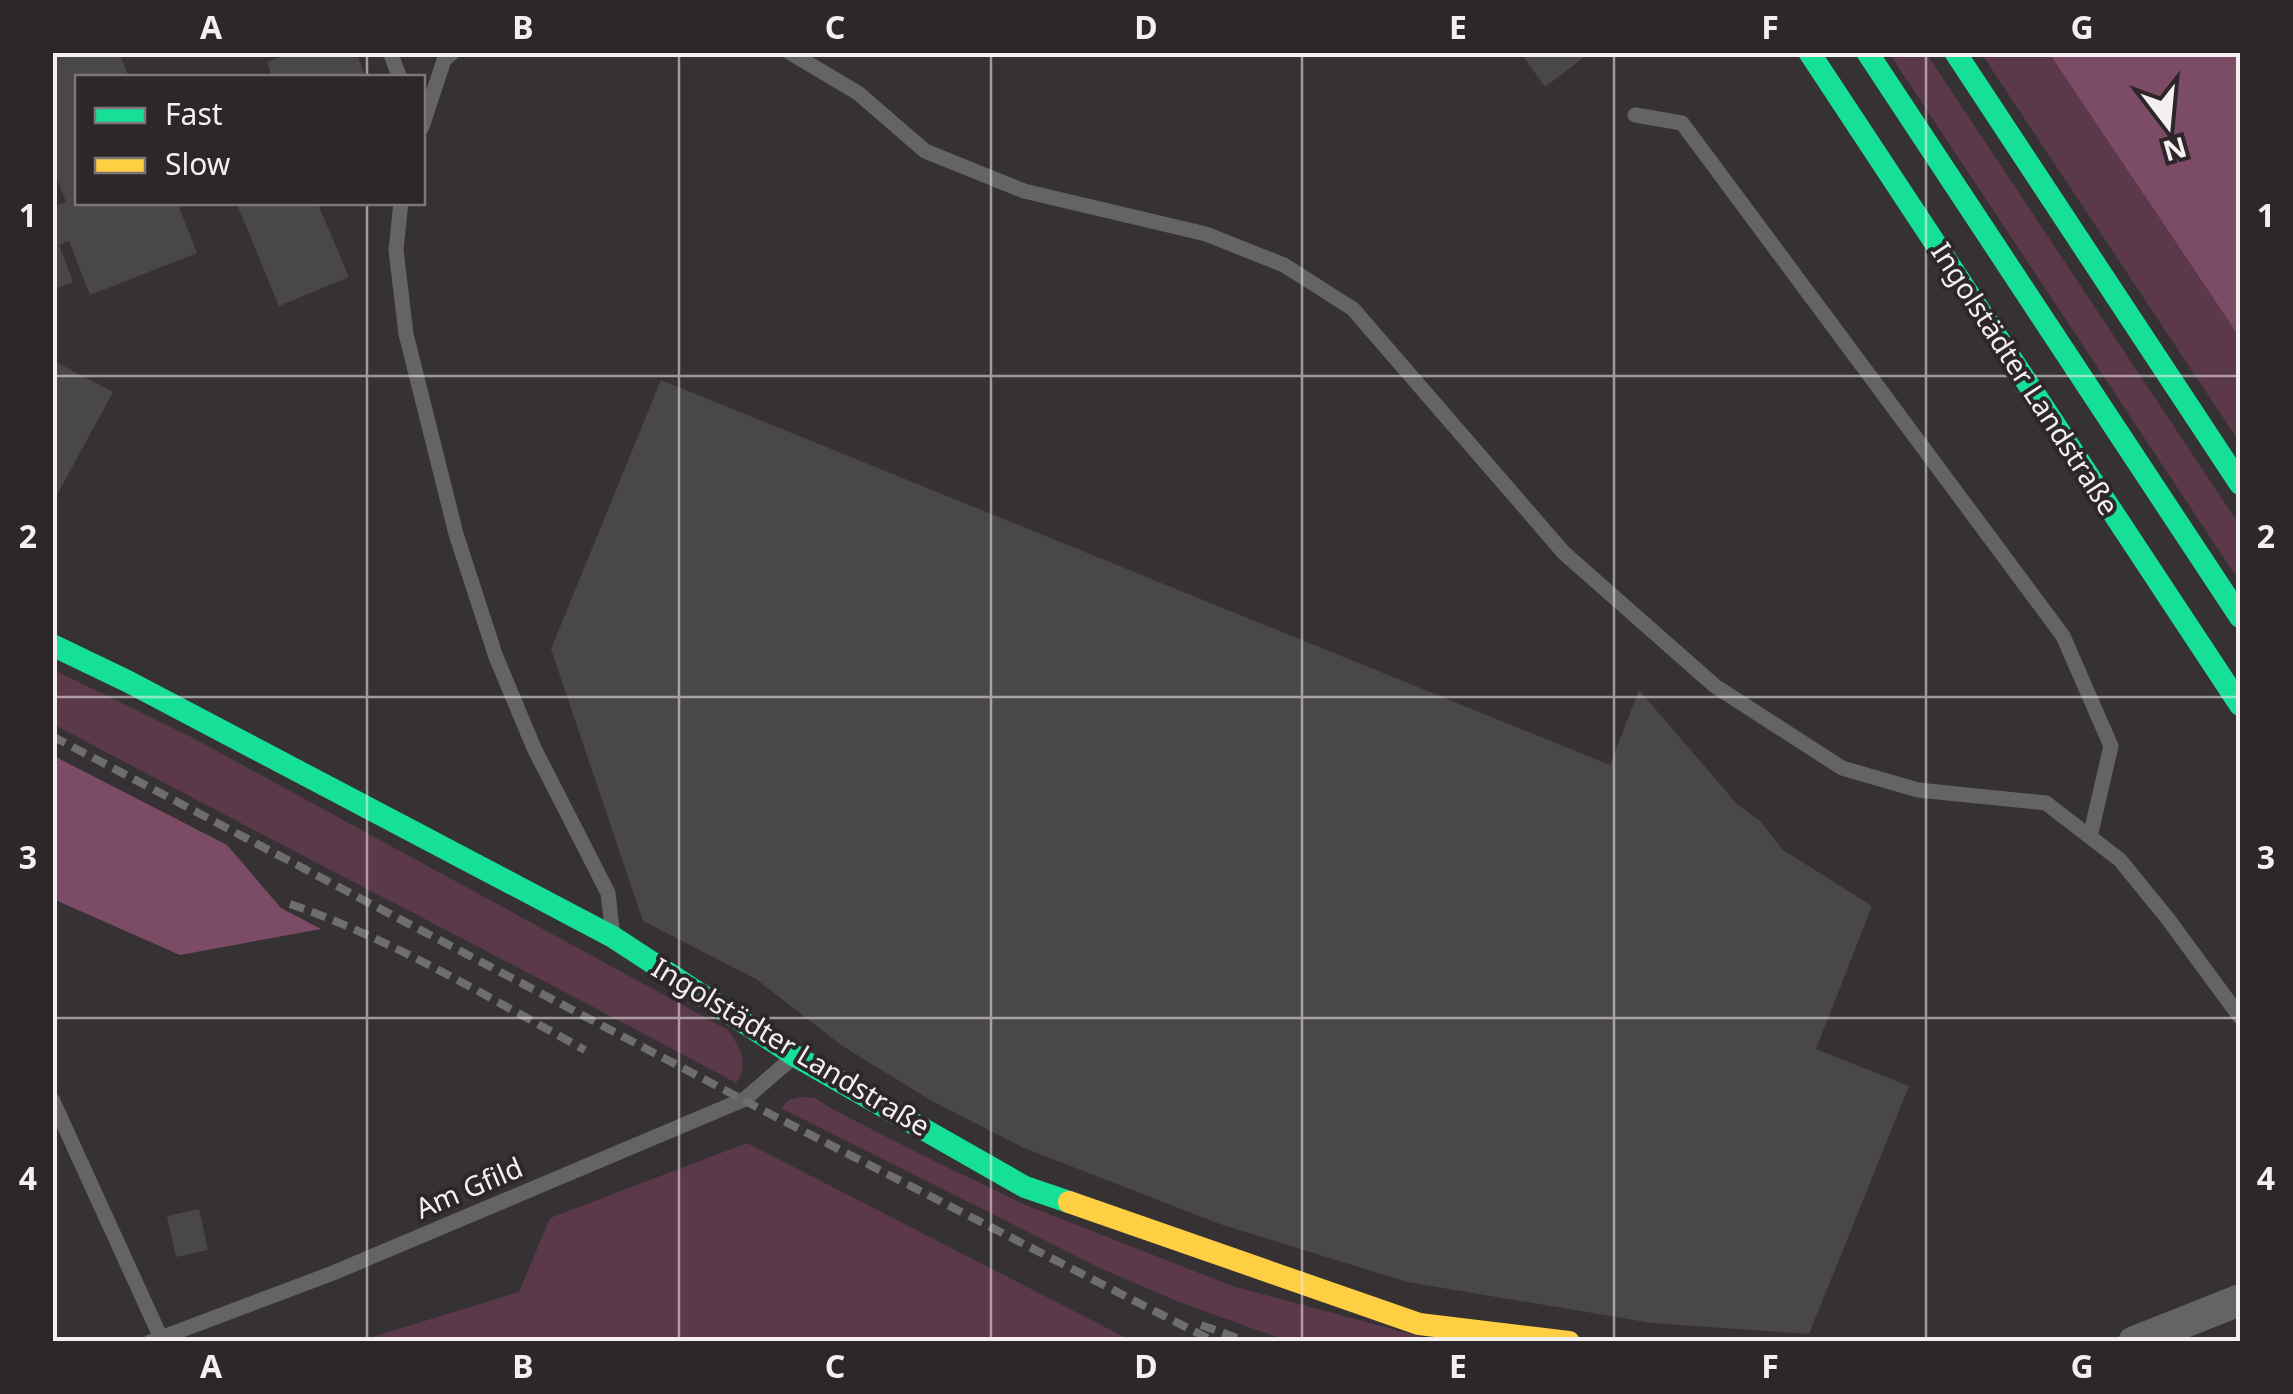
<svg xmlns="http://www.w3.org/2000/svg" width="2293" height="1394" font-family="'Noto Sans',sans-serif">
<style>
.green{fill:#5c384b}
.forest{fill:#7c4b66}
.building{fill:#4a4748}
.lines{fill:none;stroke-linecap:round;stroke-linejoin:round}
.lane{stroke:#646464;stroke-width:15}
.street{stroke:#646464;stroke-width:32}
.fast{stroke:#16e098;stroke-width:22}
.slow{stroke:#ffcf43;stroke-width:22}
.rail{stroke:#6e6e6e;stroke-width:8;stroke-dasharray:15 8;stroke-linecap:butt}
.grid{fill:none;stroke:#f4eff1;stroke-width:2.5;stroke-opacity:0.55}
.labels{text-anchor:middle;stroke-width:8;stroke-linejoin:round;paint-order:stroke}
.street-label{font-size:28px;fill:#f4eff1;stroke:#2d272a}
.neatline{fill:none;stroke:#f4eff1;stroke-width:4}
.grid-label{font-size:32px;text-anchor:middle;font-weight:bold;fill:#f4eff1}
</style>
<rect width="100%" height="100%" fill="#363234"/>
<!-- green -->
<path class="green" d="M1889,53H1926L2240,526V582Z
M1981,53H2049L2240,338V443Z
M52,669L191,737L728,1030C740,1048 750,1062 736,1083C509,961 280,845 53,724Z
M800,1097L815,1098L834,1110L930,1159L1026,1205L1232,1286L1437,1341H1287L1179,1302L1100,1268L781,1108L789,1100Z
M747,1143L1132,1341H359L519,1292L550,1218Z"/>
<!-- forest -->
<path class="forest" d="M2049,53H2240V338Z
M52,755L227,845L281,908L321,929L180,955L53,899Z"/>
<!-- building -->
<path class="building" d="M62,52H119L129,78H78V202H177L197,253L90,295L69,241L59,245L73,282L52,290V207L66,202L52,167V56Z
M281,52H356L366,78H272L267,62L283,56Z
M1520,52H1591L1545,87Z
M236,202H317L349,277L279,306Z
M52,360L113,392L52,504Z
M661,380L1610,765L1639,690L1737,804L1760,821L1783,850L1872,906L1816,1049L1909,1086L1809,1334L1652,1323L1407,1282L1220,1224L1024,1148L930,1100L841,1045L756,979L643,921L551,649Z
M199,1209L208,1250L176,1257L167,1216Z"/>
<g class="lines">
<!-- lane -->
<path class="lane" d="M390,52L400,78
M789,52L858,93L925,151L1024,191L1206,234L1284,265L1353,309L1564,553L1715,686L1842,768L1918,790L2046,803L2120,860L2168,919L2240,1017
M1635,115L1682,123L2063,636L2111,746L2090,837
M422,127L444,60L453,52
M401,202L396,250L406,334L456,534L496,657L534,748L608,893L612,928
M52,1099L161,1338
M150,1342L333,1273L745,1099L791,1059"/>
<!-- street -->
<path class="street" d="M2134,1342L2240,1300"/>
<!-- fast -->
<path class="fast" d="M1809,52L2240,705
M1867,52L2240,617
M1955,52L2240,484
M52,645L127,681L613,937L795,1056L1025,1187L1069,1202"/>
<!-- slow -->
<path class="slow" d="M1069,1202L1419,1324L1569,1342"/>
<!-- rail -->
<path class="rail" d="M52,736L772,1115L1215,1342
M290,904C394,940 489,998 585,1050
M1201,1325L1248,1342"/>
</g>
<!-- grid -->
<path class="grid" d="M367,52V78M679,52V1342M991,52V1342M1302,52V1342M1614,52V1342M1926,52V1342M367,202V1342M52,376H2240M52,697H2240M52,1018H2240"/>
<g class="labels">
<!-- street labels -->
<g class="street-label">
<text transform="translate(2025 379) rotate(57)" y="10">Ingolstädter Landstraße</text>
<text transform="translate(791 1047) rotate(31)" y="10">Ingolstädter Landstraße</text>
<text transform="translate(469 1188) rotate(-23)" y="10">Am Gfild</text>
</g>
</g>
<!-- border -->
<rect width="2293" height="1394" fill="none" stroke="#2d272a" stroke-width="110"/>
<!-- legend -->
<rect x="75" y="75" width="350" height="130" fill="#2d272a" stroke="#7d777a" stroke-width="2.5"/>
<rect x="95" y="108" width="50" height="15" fill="#16e098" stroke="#7d777a" stroke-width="2.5"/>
<text x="165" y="125" font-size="30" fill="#f4eff1">Fast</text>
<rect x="95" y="158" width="50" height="15" fill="#ffcf43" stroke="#7d777a" stroke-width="2.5"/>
<text x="165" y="175" font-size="30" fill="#f4eff1">Slow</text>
<!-- north arrow -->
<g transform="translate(2168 125) rotate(164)" stroke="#2d272a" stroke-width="8" paint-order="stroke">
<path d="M0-8L18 38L0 25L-18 38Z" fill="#f4eff1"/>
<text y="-15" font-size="28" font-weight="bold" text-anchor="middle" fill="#f4eff1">N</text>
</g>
<rect x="55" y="55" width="2183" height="1284" class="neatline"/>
<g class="grid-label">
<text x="211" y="39">A</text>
<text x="523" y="39">B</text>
<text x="835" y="39">C</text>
<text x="1146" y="39">D</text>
<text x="1458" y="39">E</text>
<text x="1770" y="39">F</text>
<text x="2082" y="39">G</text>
<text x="28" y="227">1</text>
<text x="2266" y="227">1</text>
<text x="28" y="548">2</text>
<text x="2266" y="548">2</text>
<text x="28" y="869">3</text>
<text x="2266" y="869">3</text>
<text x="28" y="1190">4</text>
<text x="2266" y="1190">4</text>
<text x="211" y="1378">A</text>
<text x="523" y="1378">B</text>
<text x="835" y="1378">C</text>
<text x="1146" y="1378">D</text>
<text x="1458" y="1378">E</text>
<text x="1770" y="1378">F</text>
<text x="2082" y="1378">G</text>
</g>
</svg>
